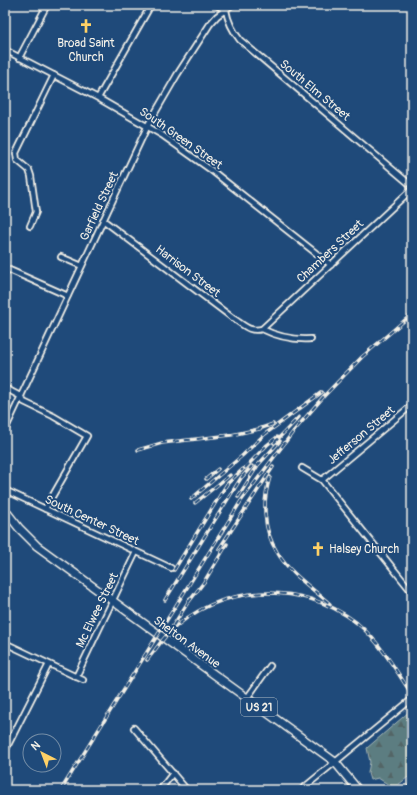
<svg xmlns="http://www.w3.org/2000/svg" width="417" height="795" font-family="Pangolin,sans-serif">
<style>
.forest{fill:url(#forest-firs);stroke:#a8b7b4}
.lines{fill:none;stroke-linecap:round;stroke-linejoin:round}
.street-casing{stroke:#f4f1e8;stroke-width:8}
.primary-casing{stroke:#f4f1e8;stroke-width:10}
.highway-casing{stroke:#f4f1e8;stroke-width:11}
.street{stroke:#1f4a7a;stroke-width:4.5}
.primary{stroke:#1f4a7a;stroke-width:7}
.highway{stroke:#1f4a7a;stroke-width:8}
.rail-casing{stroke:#f4f1e8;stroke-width:3.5}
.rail{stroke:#1f4a7a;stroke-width:2;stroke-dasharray:6;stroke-linecap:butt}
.labels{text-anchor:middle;stroke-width:4;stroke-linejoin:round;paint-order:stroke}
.shield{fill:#1f4a7a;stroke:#b4bfc7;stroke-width:1}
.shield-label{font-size:11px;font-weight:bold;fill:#f4f1e8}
.poi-label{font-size:12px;fill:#f4f1e8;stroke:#1f4a7a}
.street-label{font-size:12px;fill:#f4f1e8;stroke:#1f4a7a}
</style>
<defs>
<pattern id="forest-firs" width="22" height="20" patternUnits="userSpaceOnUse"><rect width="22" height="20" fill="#5c7d81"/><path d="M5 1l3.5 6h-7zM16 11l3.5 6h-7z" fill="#536566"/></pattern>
</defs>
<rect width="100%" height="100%" fill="#1f4a7a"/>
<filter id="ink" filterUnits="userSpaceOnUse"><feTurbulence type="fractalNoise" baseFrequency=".025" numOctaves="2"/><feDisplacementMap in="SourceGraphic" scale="8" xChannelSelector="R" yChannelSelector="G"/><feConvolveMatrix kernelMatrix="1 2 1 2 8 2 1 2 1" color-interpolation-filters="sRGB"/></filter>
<g filter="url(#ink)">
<!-- forest -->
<path class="forest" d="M410,711L412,712V774L394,788L378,778L370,780L368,773L370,762L367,748Z"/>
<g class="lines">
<defs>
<path id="street" d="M216,5L226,10C228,22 232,30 240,40L412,186
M5,50L98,98L162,135L211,170L331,265
M19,58L47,5
M98,98L151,5
M103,220L234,319C245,326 249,332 262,329L412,189
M30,226L36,212L31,176L29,170L17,160L16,153L54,75
M61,257L82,266
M5,268L68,296
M262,329C278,337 293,340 311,339
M5,388L20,396L24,402L53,416L87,436L45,509
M5,430L148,125L177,75L210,24L217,16L232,5
M302,468L322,480L412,592
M322,480L412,405
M5,490L171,568
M5,643L83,680
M76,677L136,552
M247,698L270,666
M134,728L187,790
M5,751L49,664
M160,790L173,773
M301,790L412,699"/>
<path id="primary" d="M5,510L19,528L37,546L335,762L358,790"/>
<path id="highway" d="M410,790L412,788"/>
</defs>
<!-- street casing -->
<use href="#street" class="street-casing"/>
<!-- primary casing -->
<use href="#primary" class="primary-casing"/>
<!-- highway casing -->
<use href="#highway" class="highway-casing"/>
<!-- street -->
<use href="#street" class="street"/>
<!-- primary -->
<use href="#primary" class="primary"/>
<!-- highway -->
<use href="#highway" class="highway"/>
<defs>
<path id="rail" d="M274,443L299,417
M138,450L162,443L231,435L259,429L273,424
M245,468L267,445L277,437
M270,477C262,502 263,529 277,552C289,573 312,588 330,604
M206,479L218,469
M238,497L258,465L280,441
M191,499L243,455L265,434L322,392
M195,503L230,475
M219,549L273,467
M174,570L227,484L243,469
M165,600L241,478L252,466
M188,603L204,582L227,544
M173,626L190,599
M147,660C154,652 160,642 168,634C217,584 301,579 357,623C380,642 396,670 412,695
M61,790L241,501L293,432L324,396L362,357L412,314"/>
</defs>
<!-- rail casing -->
<use href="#rail" class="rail-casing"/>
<!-- rail -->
<use href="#rail" class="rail"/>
</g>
</g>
<!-- icons -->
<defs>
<symbol id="church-bare" viewBox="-9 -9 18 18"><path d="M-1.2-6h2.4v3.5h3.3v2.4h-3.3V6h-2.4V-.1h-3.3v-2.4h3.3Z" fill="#ffd166" stroke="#1f4a7a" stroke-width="2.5" paint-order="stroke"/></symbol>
</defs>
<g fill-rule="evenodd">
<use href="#church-bare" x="76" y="16" width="20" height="20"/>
<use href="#church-bare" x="308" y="539" width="20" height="20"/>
</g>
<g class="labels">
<!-- shield labels -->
<rect class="shield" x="241" y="698" width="36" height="18" rx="3"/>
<g class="shield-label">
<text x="259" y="711">US 21</text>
</g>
<!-- poi labels -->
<g class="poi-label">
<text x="86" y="47">Broad Saint<tspan x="86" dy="14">Church</tspan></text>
<text x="329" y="553" text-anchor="start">Halsey Church</text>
</g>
<!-- street labels -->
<g class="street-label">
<text transform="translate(315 90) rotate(40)" y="4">South Elm Street</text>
<text transform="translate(181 138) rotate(35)" y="4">South Green Street</text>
<text transform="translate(99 206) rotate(-65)" y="4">Garfield Street</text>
<text transform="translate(330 251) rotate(-43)" y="4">Chambers Street</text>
<text transform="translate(188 271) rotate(37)" y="4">Harrison Street</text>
<text transform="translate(361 435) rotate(-40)" y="4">Jefferson Street</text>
<text transform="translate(92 520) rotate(25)" y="4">South Center Street</text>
<text transform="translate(97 610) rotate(-64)" y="4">Mc Elwee Street</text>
<text transform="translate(187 642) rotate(36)" y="4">Shelton Avenue</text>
</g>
</g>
<!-- margin -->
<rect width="417" height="795" fill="none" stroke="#1f4a7a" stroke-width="20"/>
<rect x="10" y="10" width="397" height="775" fill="none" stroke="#f4f1e8" stroke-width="1.5" filter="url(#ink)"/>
<!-- north arrow -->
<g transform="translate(42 753) rotate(318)"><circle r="19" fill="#1f4a7a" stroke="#748da6"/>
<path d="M0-3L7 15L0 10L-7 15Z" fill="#ffd166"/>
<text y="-6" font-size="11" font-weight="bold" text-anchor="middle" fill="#f4f1e8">N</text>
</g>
</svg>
